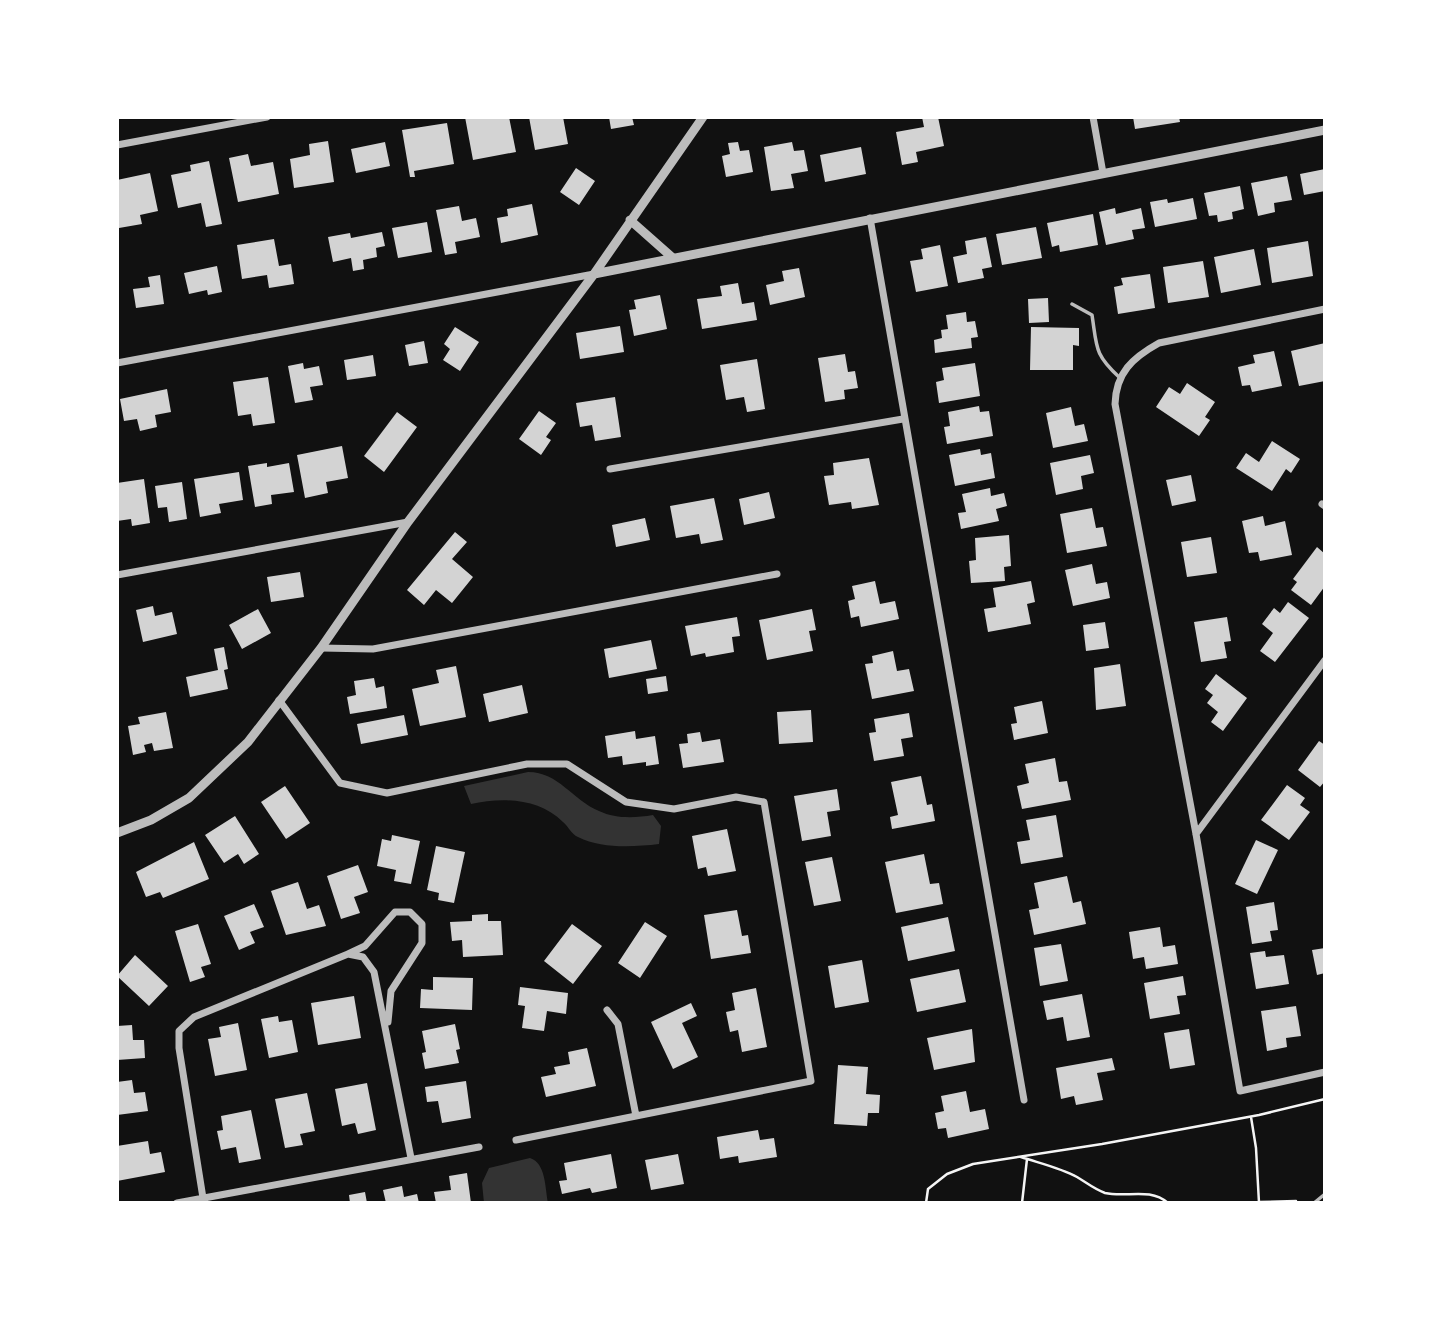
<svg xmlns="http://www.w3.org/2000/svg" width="1442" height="1320" font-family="Spectral,serif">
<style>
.water{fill:#333}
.building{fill:#d3d3d3}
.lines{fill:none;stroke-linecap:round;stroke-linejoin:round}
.path{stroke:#f5f5f5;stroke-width:2.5}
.service{stroke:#bcbcbc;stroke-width:3.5}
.minor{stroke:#bcbcbc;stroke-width:7}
.tertiary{stroke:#bcbcbc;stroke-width:9}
</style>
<rect width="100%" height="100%" fill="#111"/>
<!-- water -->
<path class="water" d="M528,772C559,772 572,800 599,811C616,819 635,818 653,815L661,826L659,844C633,847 602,849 578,837C571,834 569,827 563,822C539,798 502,797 471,804L464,786Z
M530,1158C546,1163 545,1188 548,1203H484L482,1183L489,1168Z"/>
<!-- building -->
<path class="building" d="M465,117H509L516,152L473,160Z
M529,117H563L568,144L535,150Z
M609,117H632L634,125L611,129Z
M922,117H938L944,146L916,152L918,162L902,165L896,132L924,127Z
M1133,117H1179L1180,122L1135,129Z
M447,123L454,164L414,171L415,177H410L402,130Z
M328,141L334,182L294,188L290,159L310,155L309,144Z
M385,142L390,166L356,173L351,149Z
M738,142L740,151L749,150L753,172L726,177L722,156L730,154L728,143Z
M792,142L794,151L804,150L808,171L791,174L794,188L771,191L764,147Z
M861,147L866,174L825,182L820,155Z
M248,154L251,166L273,162L279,194L238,202L229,158Z
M209,161L222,224L206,227L201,203L178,208L171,175L191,171L190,165Z
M576,168L595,181L579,205L560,192Z
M1325,169V191L1304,195L1300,174Z
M150,173L158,211L140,215L142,224L119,228L117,180Z
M1287,176L1292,200L1274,203L1275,212L1258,216L1251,183Z
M1240,186L1244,209L1232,212L1233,219L1218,222L1217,215L1209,216L1204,193Z
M1193,198L1197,219L1155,227L1150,202L1167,199L1168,203Z
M532,204L538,235L501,243L497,218L508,216L507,209Z
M459,206L462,221L476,218L480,237L455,242L457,253L445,255L436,210Z
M1115,208L1116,214L1141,208L1145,228L1132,230L1134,239L1106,245L1099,212Z
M1093,214L1098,245L1060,252L1059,245L1052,247L1047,223Z
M427,222L432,252L398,258L392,228Z
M1036,227L1042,258L1002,265L996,234Z
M382,232L385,246L376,248L377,257L363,260L364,269L353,271L351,258L333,262L328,237L350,233L351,238Z
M986,237L992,267L982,269L984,278L958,283L953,257L967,254L965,241Z
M274,239L279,266L291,264L294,284L269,288L267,275L242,279L237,245Z
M1308,241L1313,276L1272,283L1267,248Z
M940,245L948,286L916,292L910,261L923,259L921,249Z
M1254,249L1261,285L1221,293L1214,257Z
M1203,261L1209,297L1168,303L1163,267Z
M217,266L222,292L208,295L207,290L189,294L184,273Z
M799,268L805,297L770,305L766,285L784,281L782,271Z
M1150,274L1155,308L1118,314L1114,287L1123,285L1121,278Z
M160,275L164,304L136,308L133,289L150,287L148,277Z
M738,283L742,304L754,302L757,320L702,329L697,299L722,296L720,286Z
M660,295L667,329L634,336L629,310L636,309L634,300Z
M1048,298L1049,322L1029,323L1028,299Z
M966,312L967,322L975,321L978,337L971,338L972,348L935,353L934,340L942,338L941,330L948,329L946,315Z
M620,326L624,352L580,359L576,333Z
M455,327L479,342L460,371L443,360L450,349L444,344Z
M1031,327L1079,328V346L1073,345V370H1030Z
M424,341L428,363L409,366L405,345Z
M1325,343V381L1299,386L1291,351Z
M1274,351L1282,386L1252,392L1250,385L1242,386L1238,367L1255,363L1253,355Z
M845,354L848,372L855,371L858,388L844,390L845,399L825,402L818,358Z
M373,355L376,376L347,380L344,360Z
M757,359L765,409L747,412L744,397L726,400L720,365Z
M303,363L304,369L319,366L323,385L310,387L313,400L295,403L288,366Z
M975,363L980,396L939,403L936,382L944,380L942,368Z
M268,377L275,423L253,426L251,414L238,416L233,382Z
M1187,383L1215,402L1205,417L1210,420L1199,436L1156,407L1169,387L1180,394Z
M167,389L171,412L155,415L157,427L140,431L137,419L124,421L120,399Z
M615,397L621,437L595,441L592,425L580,427L576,403Z
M979,406L980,412L989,411L993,436L947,444L944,427L950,426L948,412Z
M1071,407L1075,426L1084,424L1088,441L1053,448L1046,413Z
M539,411L556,423L546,437L551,440L541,455L519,439Z
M397,412L417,427L384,472L364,456Z
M1272,441L1300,459L1291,473L1286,469L1272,491L1236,468L1246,453L1259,462Z
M342,446L348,478L326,482L328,493L305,498L297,455Z
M980,449L981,455L991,453L995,478L955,486L949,455Z
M1090,455L1094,473L1081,476L1083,489L1056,495L1050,463Z
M869,458L879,505L852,509L851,502L829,505L824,476L834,475L833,463Z
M267,463V467L289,463L294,492L271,495L272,504L255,507L248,466Z
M239,472L243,500L219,504L221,513L200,517L194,479Z
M1191,475L1196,501L1172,506L1166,480Z
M144,479L150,523L132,526L131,519L117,521V483Z
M182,482L187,519L169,522L167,507L158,508L155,486Z
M990,488L991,496L1004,493L1007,506L996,509L999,521L961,529L958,513L966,512L962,494Z
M769,492L775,518L744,525L739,499Z
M714,498L723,540L701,544L699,534L676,538L670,506Z
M1092,508L1096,528L1103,527L1107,546L1067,553L1060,514Z
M1263,516L1265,526L1285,521L1292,555L1260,561L1258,552L1249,553L1242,521Z
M645,518L650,540L616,547L612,525Z
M455,532L467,542L452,559L473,577L452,603L436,590L424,605L407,590Z
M1009,535L1011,566L1004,567L1005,581L971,583L969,561L976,560L975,538Z
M1211,537L1217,573L1187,577L1181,542Z
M1317,547L1325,554V586L1311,605L1291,590L1297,582L1293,579Z
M1092,564L1096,584L1107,582L1110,598L1073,606L1065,570Z
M300,572L304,597L271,602L267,577Z
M875,581L880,604L895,601L899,619L861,627L859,616L851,618L848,601L855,599L852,586Z
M1031,581L1035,602L1027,604L1031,624L988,632L984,609L996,607L993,588Z
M1288,602L1309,618L1275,662L1260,651L1273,633L1262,624L1274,608L1280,613Z
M153,606L155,616L172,612L177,634L143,642L136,610Z
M258,609L271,633L242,649L229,625Z
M812,609L816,630L809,631L813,651L767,660L759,620Z
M737,617L740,636L732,637L734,652L706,657L705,653L691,656L685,626Z
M1227,617L1231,641L1224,642L1227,658L1201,662L1194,622Z
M1105,622L1109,648L1086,651L1083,625Z
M651,640L657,669L609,678L604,649Z
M224,647L228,669L224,670L228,689L190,697L186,677L218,670L214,649Z
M893,651L897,671L909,669L914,691L872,699L865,664L873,663L872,656Z
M1120,664L1126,706L1096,710L1094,668Z
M456,666L466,717L420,726L412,689L439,683L436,670Z
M1216,674L1247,698L1223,731L1211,722L1218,712L1207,703L1213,695L1205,689Z
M666,676L668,691L648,694L646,679Z
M374,678L376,688L384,686L387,708L350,714L347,697L356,695L354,681Z
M522,685L528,713L489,722L483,694Z
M1042,701L1048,733L1014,740L1011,724L1017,723L1014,707Z
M811,710L813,742L779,744L777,712Z
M166,712L173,748L154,751L152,743L144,745L146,752L133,755L128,726L140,724L138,717Z
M909,713L913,737L901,739L904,756L874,761L869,733L876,732L874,719Z
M404,715L408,735L361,744L357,724Z
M635,731L636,739L655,736L659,764L646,766V762L623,765L622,756L608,758L605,736Z
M700,732L702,742L720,739L724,762L683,768L679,744L688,743L687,734Z
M1319,741L1325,745V781L1320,787L1298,770Z
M1055,758L1059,782L1067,781L1071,800L1022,809L1017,786L1029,783L1025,764Z
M921,776L927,805L932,804L935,821L892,829L890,817L898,815L891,782Z
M1287,785L1305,798L1300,805L1310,812L1289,840L1261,820Z
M285,786L310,823L286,839L261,802Z
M837,789L840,810L827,812L831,836L802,841L794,796Z
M1056,815L1063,857L1021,864L1017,842L1030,840L1026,820Z
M235,816L259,854L244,864L238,854L224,863L205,835Z
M727,829L736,871L708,876L706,867L698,869L692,836Z
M392,835L420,841L411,884L394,881L396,870L377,866L382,839L391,841Z
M1256,840L1278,850L1257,894L1235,884Z
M194,842L209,879L163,898L160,892L146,897L136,872Z
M436,846L465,852L454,903L438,900L439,893L427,890Z
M924,854L930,884L939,883L943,904L896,913L885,862Z
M832,857L841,901L814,906L805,862Z
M358,865L368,892L354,897L360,913L341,919L327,876Z
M1067,876L1073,903L1081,901L1086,924L1034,935L1029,910L1039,908L1034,883Z
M298,882L307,909L319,905L326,926L286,935L271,891Z
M1274,902L1278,930L1270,931L1272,941L1252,944L1246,907Z
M254,904L264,927L250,932L255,943L239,950L224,916Z
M737,910L742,936L748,935L751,953L711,959L704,915Z
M488,914V921H501L503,955L463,957L462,940L452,941L450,922L472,921V915Z
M948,917L955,951L908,961L901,927Z
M645,922L667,936L640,978L618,963Z
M198,924L211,964L201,967L205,977L190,982L175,931Z
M572,924L602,946L573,984L544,961Z
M1160,927L1163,947L1175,945L1178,964L1146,969L1144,957L1133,959L1129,932Z
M1061,944L1068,981L1040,986L1034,948Z
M1325,948V973L1317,975L1312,950Z
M1265,951L1266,957L1284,955L1289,984L1256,989L1250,953Z
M135,955L168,986L149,1006L117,976Z
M862,960L869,1002L835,1008L828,966Z
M959,969L966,1002L917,1012L910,979Z
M1183,976L1186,995L1177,996L1180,1014L1150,1019L1144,983Z
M433,977L473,978L472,1010L420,1008L421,989L433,990Z
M520,987L568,993L566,1014L547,1011L544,1031L522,1028L525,1006L518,1005Z
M756,988L767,1047L742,1052L738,1030L730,1032L726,1012L735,1010L732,993Z
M1082,994L1090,1037L1067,1041L1063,1017L1047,1020L1043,1001Z
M354,996L361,1038L318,1045L311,1003Z
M691,1003L697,1016L682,1023L698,1057L673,1069L651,1022Z
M1296,1006L1301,1036L1286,1038L1287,1047L1267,1051L1261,1011Z
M278,1016L279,1022L292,1020L298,1052L269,1058L261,1019Z
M238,1023L247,1070L215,1076L208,1039L221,1037L219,1027Z
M455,1024L460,1049L456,1050L459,1063L425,1069L422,1053L426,1052L422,1031Z
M132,1025L133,1040H144L145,1058L117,1060V1026Z
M972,1029L975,1062L934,1070L927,1038Z
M1189,1029L1195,1065L1170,1069L1164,1033Z
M587,1048L596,1086L546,1097L541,1077L556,1074L554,1067L570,1064L568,1052Z
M1112,1058L1115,1070L1097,1073L1103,1100L1076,1105L1074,1096L1061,1099L1056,1068Z
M838,1065L868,1067L866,1094L880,1095L879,1113H868L867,1126L834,1124Z
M132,1080L134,1093L145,1092L148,1111L117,1115V1082Z
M466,1081L471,1118L442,1123L438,1101L427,1102L425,1087Z
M367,1083L376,1130L358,1134L355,1123L342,1126L335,1089Z
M966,1091L970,1112L985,1109L989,1129L948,1138L946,1128L938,1129L935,1113L944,1111L941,1096Z
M307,1093L315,1131L300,1134L303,1145L285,1148L275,1099Z
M251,1110L261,1159L239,1163L236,1147L221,1150L217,1131L223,1130L221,1116Z
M758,1130L760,1140L774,1138L777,1157L739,1163L738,1156L720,1159L717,1137Z
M148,1141L150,1154L161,1152L165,1172L117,1181V1146Z
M611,1154L617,1188L592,1193L590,1188L562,1194L559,1181L567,1180L564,1163Z
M678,1154L684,1184L651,1190L645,1160Z
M467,1173L471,1203H436L434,1192L451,1190L449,1176Z
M402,1186L404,1197L417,1194L419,1203H386L383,1190Z
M365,1192L367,1203H350L349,1195Z"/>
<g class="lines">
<!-- path -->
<path class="path" d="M1251,1117L1256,1148L1259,1203
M1021,1157C1039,1163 1061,1168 1077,1177C1087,1183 1094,1189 1105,1193C1127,1198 1149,1187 1168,1203
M1259,1202L1296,1201
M926,1203L928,1189L947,1174L973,1164L1102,1144L1259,1115L1325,1099
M1022,1203L1027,1159"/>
<!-- service -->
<path class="service" d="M1072,304L1092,315C1097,347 1094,354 1119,377
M1314,1203L1325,1194"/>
<!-- minor -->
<path class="minor" d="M1093,117L1103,173
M117,145L267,117
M870,218L1024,1100
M1325,309L1159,343C1132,358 1116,373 1115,404L1196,834L1240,1091L1325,1072
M117,363L594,274
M610,469L903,419
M1322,504L1325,506
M117,575L408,522
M321,648L373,649L777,574
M279,700L340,783L387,793L527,764H567L626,802L674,809L736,797L764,802L811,1081L516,1140
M1196,834L1325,660
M348,954L365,946L395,912H410L422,924V943L391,991L388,1022
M607,1010L618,1024L636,1116
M203,1198L179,1048V1031L194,1017L348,954L363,957L374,972L411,1158
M177,1203L479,1147"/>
<!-- tertiary -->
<path class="tertiary" d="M630,220L673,258
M594,274L1325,130
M117,833L151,820L189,798L248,742L321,648L408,522L594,274L703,117"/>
</g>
<!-- border -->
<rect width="1442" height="1320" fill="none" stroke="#ffffff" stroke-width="238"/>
</svg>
